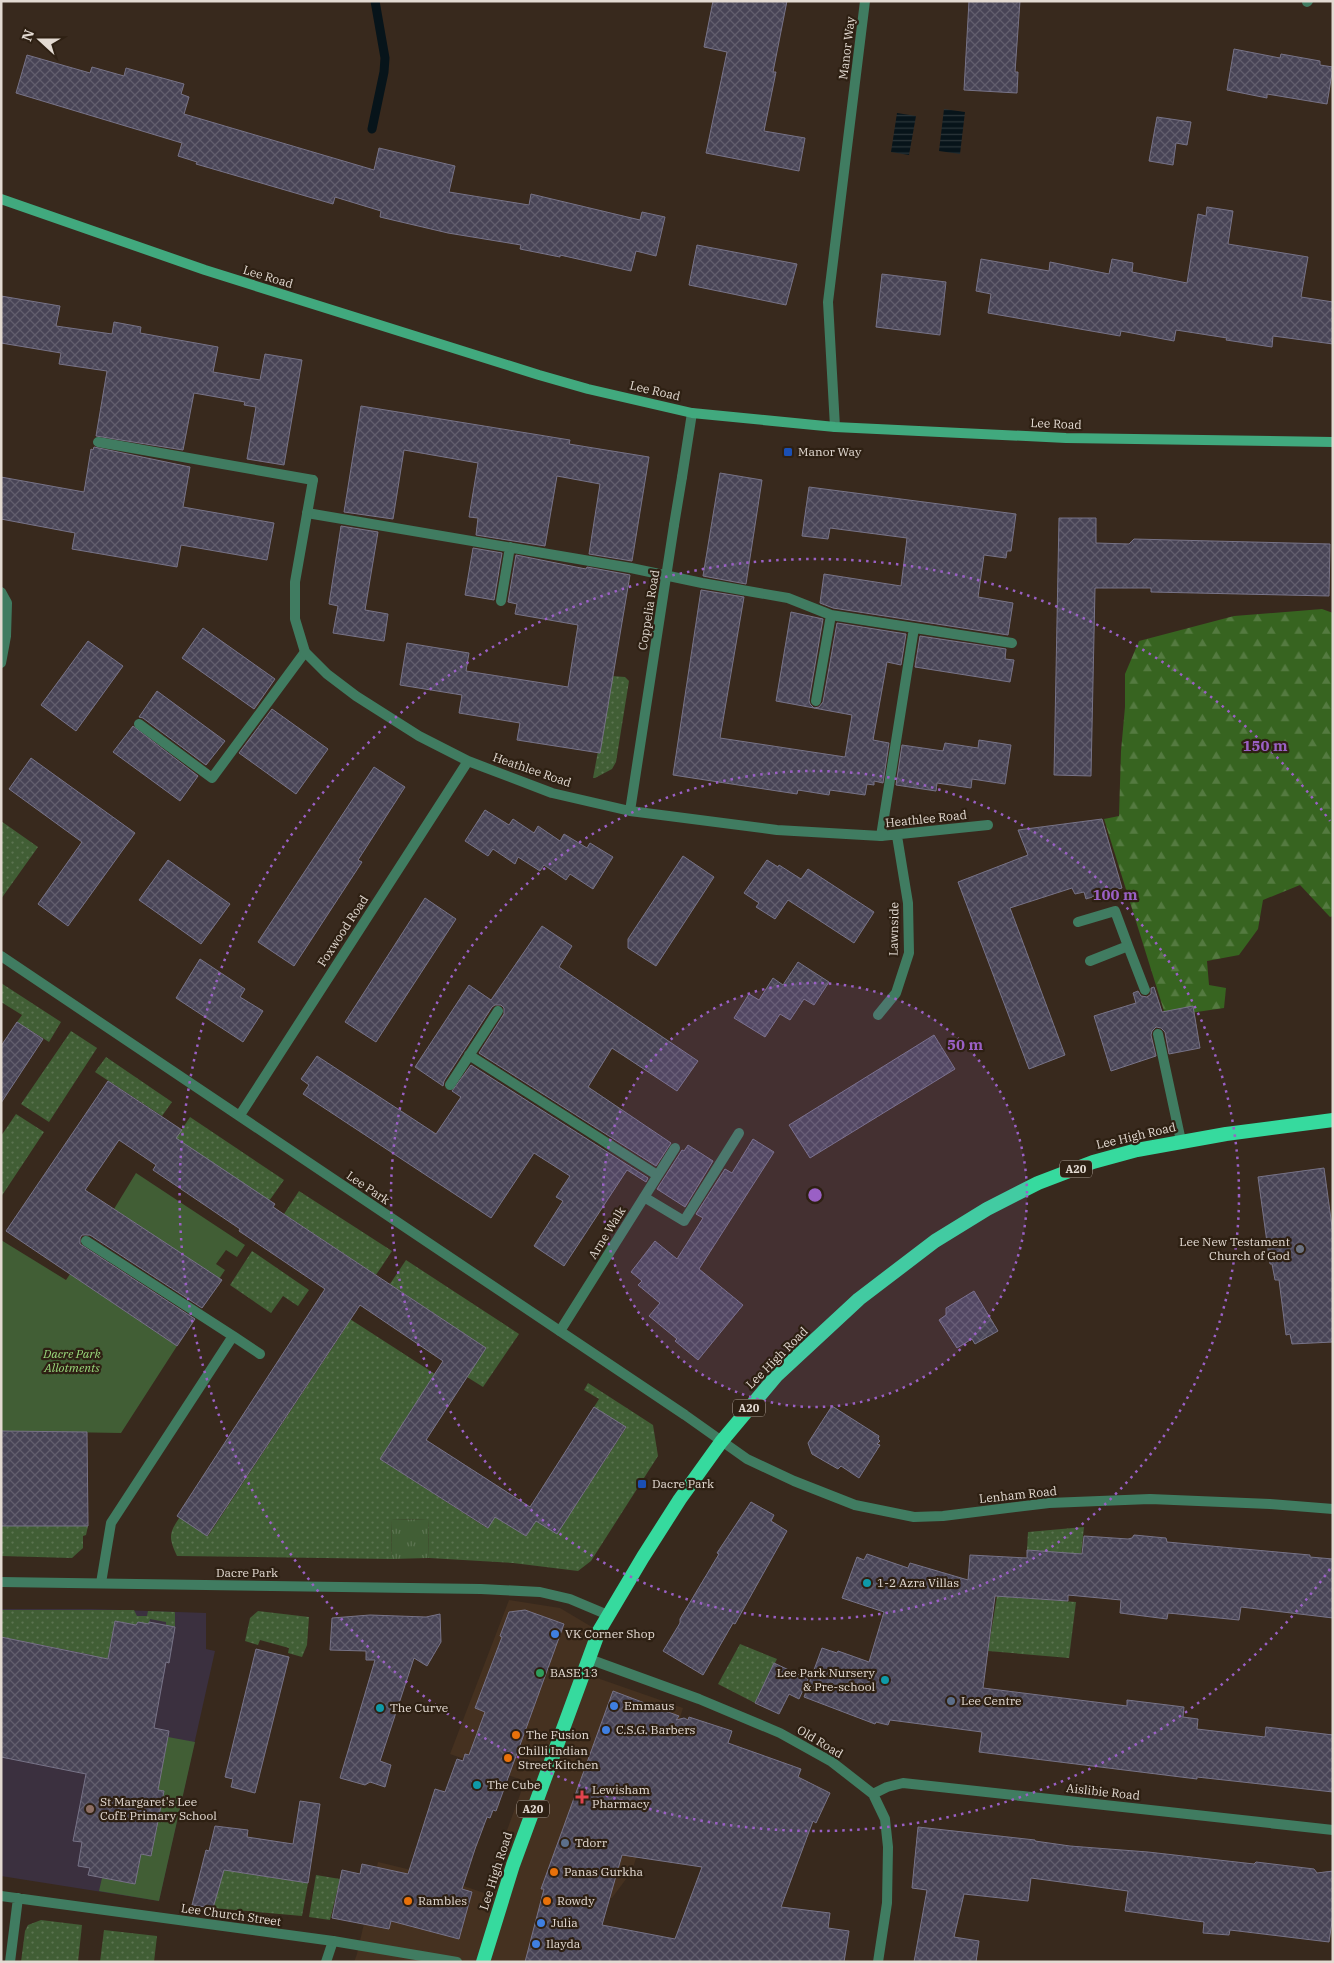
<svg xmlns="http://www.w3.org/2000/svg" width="1334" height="1963" font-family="'IBM Plex Serif',serif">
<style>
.built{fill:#453120}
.education{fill:#3b303f}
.grass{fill:url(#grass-dots)}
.forest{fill:url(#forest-firs)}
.park{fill:url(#park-tufts)}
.garden{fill:#415e35}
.water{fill:url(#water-rules)}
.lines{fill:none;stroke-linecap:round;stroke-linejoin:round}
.stream{stroke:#07141a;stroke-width:9}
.building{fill:url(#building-cross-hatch);stroke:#777387;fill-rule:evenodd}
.service{stroke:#407c61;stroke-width:10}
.minor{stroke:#407c61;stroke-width:10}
.secondary{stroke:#41a97e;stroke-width:10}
.trunk{stroke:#36da9e;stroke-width:14}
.ring{fill:none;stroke:#9a60c5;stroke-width:2.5;stroke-dasharray:2.5 5}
.transit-dot{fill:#1a4fb4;stroke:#2e2013;stroke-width:2}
.worship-dot{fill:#6b7280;stroke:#2e2013;stroke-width:2}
.culture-dot{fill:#0f9aa8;stroke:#2e2013;stroke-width:2}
.shop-dot{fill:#3f7fe0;stroke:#2e2013;stroke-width:2}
.leisure-dot{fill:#2e9e5b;stroke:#2e2013;stroke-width:2}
.service-dot{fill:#5c6f8a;stroke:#2e2013;stroke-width:2}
.food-dot{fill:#e8710a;stroke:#2e2013;stroke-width:2}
.health-dot{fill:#e0444e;stroke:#2e2013;stroke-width:2}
.education-dot{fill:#8d6e63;stroke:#2e2013;stroke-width:2}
.labels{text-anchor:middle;stroke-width:4.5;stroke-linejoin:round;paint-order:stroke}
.shield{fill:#2e2013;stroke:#ada299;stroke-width:1}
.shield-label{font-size:11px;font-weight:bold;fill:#e3dad2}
.street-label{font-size:12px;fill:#e3dad2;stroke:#2e2013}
.poi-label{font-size:12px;fill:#e3dad2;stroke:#2e2013;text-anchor:start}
.park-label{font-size:12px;font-style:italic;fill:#9ada7d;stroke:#2e2013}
.centre{fill:#9a60c5;stroke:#2e2013;stroke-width:2.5}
.ring-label{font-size:15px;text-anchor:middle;font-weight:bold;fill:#9a60c5;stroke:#2e2013;stroke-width:4.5;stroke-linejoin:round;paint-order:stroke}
</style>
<defs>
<pattern id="grass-dots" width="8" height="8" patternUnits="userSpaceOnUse" patternTransform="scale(1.25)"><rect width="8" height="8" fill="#415e35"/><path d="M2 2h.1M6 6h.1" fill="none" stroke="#5c7451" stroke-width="1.8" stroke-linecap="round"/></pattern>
<pattern id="forest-firs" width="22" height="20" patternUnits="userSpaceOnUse" patternTransform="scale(1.25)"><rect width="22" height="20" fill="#376420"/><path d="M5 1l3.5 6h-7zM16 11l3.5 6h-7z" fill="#547a40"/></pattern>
<pattern id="park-tufts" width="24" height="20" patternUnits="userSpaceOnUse" patternTransform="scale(1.25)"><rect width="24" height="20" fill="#415e35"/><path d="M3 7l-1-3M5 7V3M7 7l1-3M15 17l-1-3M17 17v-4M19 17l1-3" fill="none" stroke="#5c7451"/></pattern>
<pattern id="water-rules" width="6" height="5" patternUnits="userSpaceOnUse" patternTransform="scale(1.25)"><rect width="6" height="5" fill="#07141a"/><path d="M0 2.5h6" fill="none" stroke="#2b363a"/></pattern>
<pattern id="building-cross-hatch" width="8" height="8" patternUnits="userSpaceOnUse" patternTransform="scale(1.25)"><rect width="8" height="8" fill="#484456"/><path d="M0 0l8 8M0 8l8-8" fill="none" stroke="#625e6d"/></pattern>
</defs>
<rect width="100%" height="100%" fill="#38291d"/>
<!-- built -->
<path class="built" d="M509,1600L560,1608L597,1630L580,1672L683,1708L632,1871L612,1898L602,1899L589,1962H354L357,1954L378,1862L432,1875L484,1893L525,1781L450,1754Z"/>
<!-- education -->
<path class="education" d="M1,1609H92L206,1613V1649L215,1651L159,1901L1,1876Z"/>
<!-- grass -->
<path class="grass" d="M612,676L625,677L629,681L616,762L612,769L595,778H593Z
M1,821L38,847L1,899Z
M1,983L61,1022L49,1042L17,1022L22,1015L1,1002Z
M71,1031L97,1048L49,1122L21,1104Z
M106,1057L172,1102L162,1116L95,1072Z
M16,1114L44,1132L1,1197V1136Z
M190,1117L284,1180L269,1201L176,1138Z
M299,1191L392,1251L376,1275L284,1214Z
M252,1251L309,1290L298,1306L283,1296L271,1313L230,1285Z
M406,1260L519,1334L483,1387L467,1377L486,1348L390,1284Z
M319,1299L435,1374L380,1459L487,1528L495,1517L526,1536L536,1521L557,1534L626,1428L594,1407L599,1399L584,1390L588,1383L653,1425L658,1456L591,1561L578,1571L513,1563L429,1558L428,1519L391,1520L392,1559L177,1556C169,1538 168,1534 180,1517L208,1536L344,1330Z
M1,1526H88L86,1535L83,1536V1548L72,1558L1,1556Z
M1084,1527L1080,1565H1043L1044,1551L1027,1550L1028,1532Z
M997,1596L1076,1602L1069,1658L988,1651Z
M1,1610H134L137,1616H147L148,1611L175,1612V1627L166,1626V1622L150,1619L149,1624L136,1625L115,1621L104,1676L92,1655L1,1637Z
M258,1611L309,1617L307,1645L302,1657L288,1653L289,1648L260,1640L258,1645L245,1641L250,1618Z
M740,1644L777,1659L755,1703L718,1684Z
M224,1870L308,1883L302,1916L213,1908Z
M316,1875L340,1879L330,1920L309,1917Z
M41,1920L82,1925L78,1962H21L25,1931L28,1925Z
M104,1930L157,1936L154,1962H100Z"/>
<!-- forest -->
<path class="forest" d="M1322,609L1333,613V916L1330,917L1300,885L1263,900L1258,929L1239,955L1207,961L1209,985L1226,988L1224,1008L1176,1015L1164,1011L1104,819L1119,816L1121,751L1125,707V674L1139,641L1234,616Z"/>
<!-- park -->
<path class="park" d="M428,1519L429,1558L392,1559L391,1520Z"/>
<!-- garden -->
<path class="garden" d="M136,1173L245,1245L237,1257L226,1250L216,1264L225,1270L219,1279L114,1209Z
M1,1240L66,1280L70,1274L177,1346L121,1433L1,1431Z
M168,1737L195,1742L159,1901L99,1891L102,1878L135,1884L141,1854L151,1855L164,1792L151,1789L159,1752L165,1753Z"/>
<!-- water -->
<path class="water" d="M944,109L965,112L960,154L939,151Z
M897,113L916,116L909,155L891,152Z"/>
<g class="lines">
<!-- stream -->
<path class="stream" d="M372,129L384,72L385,58L375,1"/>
</g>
<!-- building -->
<path class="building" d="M713,1H787L773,72H776L764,131L805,138L799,171L706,153L727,52L704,47Z
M969,1H1020L1015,72H1018L1017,93L964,90Z
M1234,49L1280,58L1281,54L1320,61V65L1333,67L1327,104L1267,94V98L1227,90Z
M27,55L90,73L92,67L124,76L126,68L184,84L181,94L189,97L184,114L374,170L379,148L455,166L449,192L529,205L531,194L640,220L642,212L665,217L656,256L636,251L631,271L560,255V257L520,249L521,245L448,233L380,217L381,211L335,197L333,204L196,164L197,162L178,156L182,143L16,93Z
M1157,117L1191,122L1187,145L1176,143L1173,165L1149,161Z
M1207,207L1233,211L1228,244L1308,257L1301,297L1333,302V344L1273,336L1272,347L1226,340L1227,338L1176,330L1174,341L1121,331L1120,336L988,313L991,294L976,291L981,259L1049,271L1050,262L1109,274L1112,259L1133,263L1132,272L1187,283L1198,214L1206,216Z
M697,245L797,264L786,305L689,285Z
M882,274L946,282L940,335L876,327Z
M1,296L60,306L56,326L112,334L114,322L141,327L140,333L218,347L213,372L260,380L265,354L302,360L284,465L247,459L256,407L244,405L245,402L194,393L183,450L96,436L107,371L59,364L61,353L1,343Z
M361,406L570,440L569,444L649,457L632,561L589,554L600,484L557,476L545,546L476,535L478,518L469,517L478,463L404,450L393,519L344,512Z
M94,447L190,467L183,507L274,523L267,560L181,545L177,567L72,549L75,533L1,519V477L84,492L91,449L93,450Z
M720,473L762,480L746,584L703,576Z
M809,487L1016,514L1011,551H1007L1006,558L984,555L978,597L1013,603L1008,635L833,608L820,603L824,574L901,586L907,538L830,528L828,539L802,536Z
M1059,518H1096V543L1129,544L1134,539L1330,544L1329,596L1151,592V588H1095L1091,776L1054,775Z
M341,526L378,532L365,610L388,614L384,641L333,633L338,606L329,604Z
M473,548L502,553L494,600L465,595Z
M516,555L586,569L587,567L630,575L600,753L517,740L520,723L459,713L462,695L400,685L407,643L469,653L466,671L568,687L578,625L515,614L517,604L508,602Z
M701,590L744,597L720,738L845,757L852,715L776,701L791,612L823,619L809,700L810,704L814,708L819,707L823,702L837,623L906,634L901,665L887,662L873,740L889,743L883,783L874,781V785L867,784L865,795L830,790L829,795L798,790L797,794L673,775Z
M203,628L275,679L254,709L182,658Z
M920,636L1006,649L1005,659L1014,660L1010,682L915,667Z
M88,641L123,666L76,731L41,705Z
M157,691L225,741L206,765L143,718L139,717Z
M272,709L328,749L296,794L239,753Z
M133,726L198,776L180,801L113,752Z
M979,740L1011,745L1005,784L972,779L971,788L937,783L936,791L896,785L902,745L943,751L945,743L978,748Z
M31,758L135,833L68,926L38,904L82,842L9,789Z
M374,767L405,787L358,860L362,862L294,966L258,942Z
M485,810L509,825L513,819L534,833L538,826L560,841L564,834L587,848L590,843L613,857L593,889L570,874L566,880L544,865L540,871L518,857L515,864L493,849L488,856L465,841Z
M1102,819L1122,888L1086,899L1084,892L1075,894L1072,888L1010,908L1065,1055L1029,1069L958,882L1028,855L1018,830Z
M683,856L714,877L656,966L628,948V939Z
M168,860L230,904L201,944L139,900Z
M767,860L778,867L779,865L801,879L808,869L874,912L854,943L788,900L775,919L756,907L759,903L744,893Z
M425,898L456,919L376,1042L345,1022Z
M542,926L572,946L559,967L698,1061L677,1091L612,1048L588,1087L671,1143L656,1166L479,1053L504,1014V1008L501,1005H495L492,1007L444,1081L443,1086L415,1067L469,985L491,1000Z
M200,959L245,989L240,997L263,1011L243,1042L176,998Z
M798,962L829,982L814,1005L804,999L790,1020L780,1014L765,1037L734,1018L749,994L759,1000L773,978L783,985Z
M1154,987L1162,1012L1193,1006L1200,1048L1169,1054L1165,1032L1161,1028L1156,1027L1152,1031L1151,1035L1156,1056L1111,1071L1094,1016L1136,1003L1133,993L1138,991L1141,996L1147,997L1151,994V988Z
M17,1022L43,1039L1,1103V1046Z
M934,1035L955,1069L810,1158L789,1125Z
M317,1056L436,1134L461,1097L452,1091L471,1065L648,1178L646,1182L627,1170L564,1266L534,1246L563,1201L556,1197L570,1176L534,1153L491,1218L303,1094L309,1085L301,1079Z
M108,1081L182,1130L176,1138L275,1204L273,1207L486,1348L426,1440L530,1507L594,1407L626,1427L557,1534L536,1521L526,1536L495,1517L488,1528L380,1459L443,1361L360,1305L207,1536L177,1516L325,1289L239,1231L240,1229L153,1170L156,1165L119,1140L85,1190L222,1280L202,1308L90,1235H82L80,1238V1244L195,1319L177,1346L6,1231Z
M753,1139L774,1152L699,1269L743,1305L698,1360L675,1341L677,1339L649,1316L660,1303L638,1285L642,1281L631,1272L655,1241L677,1259L703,1218L696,1214L725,1169L732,1173Z
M688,1145L713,1161L685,1207L657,1189L682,1150L684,1151Z
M1324,1168L1333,1234V1342L1292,1344L1290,1334L1286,1335L1279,1280H1275L1272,1264H1270L1258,1177Z
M974,1291L998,1331L975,1344L972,1339L957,1348L939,1320L946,1315V1308Z
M832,1406L879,1436L878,1439L880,1441L877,1444L880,1445L859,1478L841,1466L838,1469L812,1454L808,1443Z
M1,1431L87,1432L88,1526H1Z
M751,1502L774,1515L771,1521L787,1531L735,1624L733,1623L703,1675L663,1651L680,1623V1619L719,1554L717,1553Z
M1134,1535L1166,1538L1167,1542L1310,1555V1557L1333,1559V1618L1241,1607L1239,1620L1168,1613L1167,1619L1120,1613L1121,1600L1068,1595V1601L995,1596L983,1688L1127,1706V1700L1184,1707L1183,1717L1198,1719L1197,1729L1265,1737L1266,1727L1333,1735V1792L1197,1777V1779L979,1752L982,1732L890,1720L888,1725L876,1722L875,1724L804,1697L822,1648L837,1653L838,1651L869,1662L884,1612L842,1598L857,1557L864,1560L867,1554L908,1568L910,1563L968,1580L970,1555L1027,1558V1550L1082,1554L1084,1536L1128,1539L1132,1538Z
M525,1610L564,1624L496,1811L493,1810L490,1818L487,1817L475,1849L462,1889L472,1892L459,1939L391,1921L389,1929L332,1918L342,1870L360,1874L362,1864L408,1874L435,1789L445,1792L457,1759L463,1761L465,1754L469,1755L485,1712L475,1708L502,1637L500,1636L509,1612Z
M440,1614L441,1642L427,1666L414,1658L380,1761L391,1765L385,1787L370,1782L365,1785L340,1778L375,1660H366V1651L330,1650L332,1618L370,1615L426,1617Z
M115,1621L136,1625L138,1622L149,1624V1622L175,1627L169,1663L166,1662L154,1728L169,1731L158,1790L164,1791L151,1856L141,1854L135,1884L88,1875L90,1868L78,1866L82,1842L73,1841L86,1774L1,1757V1637L108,1659Z
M256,1649L289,1657L255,1793L231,1787L233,1779L225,1777Z
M774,1663L808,1679L799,1699L789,1694L779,1714L755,1703Z
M613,1691L679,1716L676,1720L684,1718L688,1720L689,1717L732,1731L728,1743L801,1769L798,1777L830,1793L816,1823L813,1821L781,1907L830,1913L828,1928L849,1931L844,1962H525L544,1889H541ZM622,1855L702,1867L675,1939L602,1925Z
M300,1801L320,1804L308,1883L224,1870L213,1908L192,1905L206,1850L209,1851L215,1826L248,1830L247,1837L293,1844Z
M918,1827L1035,1840V1841L1070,1846L1148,1852L1254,1864L1256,1862L1314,1869L1317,1873L1333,1871V1915L1329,1942L1230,1930L1229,1935L1203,1933L1204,1922L1125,1911L1128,1891L1031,1878L1028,1901L964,1894L954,1937L979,1941L976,1962H914L927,1890L912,1888Z"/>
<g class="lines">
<!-- service -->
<path class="service" d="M1307,2L1308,1
M98,442L313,480
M307,513L631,568L702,583L788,598L831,615L1012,643
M674,525L682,477
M501,601L510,547
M816,701L831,615
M139,724L212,778L305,652
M881,836L914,628
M1078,922L1115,911L1128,946
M1090,961L1128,946L1145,990
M1158,1034L1181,1141
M469,1055L657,1175
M450,1085L498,1011
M644,1197L684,1221L739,1133
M86,1241L233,1336L111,1523L101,1583
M560,1331L675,1148
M233,1336L260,1354
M326,1962L333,1941"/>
<!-- minor -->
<path class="minor" d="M835,427L828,302L865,1
M682,477L692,413
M313,480L295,582V619L305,652L327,674L356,696L419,736L468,761L552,793L630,811L777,830L881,836L988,825
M1,592L7,603L6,636L1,663
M630,811L674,525
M1,956L685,1415L747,1459L794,1481L855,1505L914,1517L943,1516L1049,1503L1150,1499L1270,1504L1333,1509
M878,1015L896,993L909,953L908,903L897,836
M240,1115L468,761
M1,1582L481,1589L540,1592L570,1599L608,1615
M589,1659L699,1699L780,1733L832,1762L873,1794L885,1819L888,1847L887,1903L878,1962
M873,1794L887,1787L903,1783L1333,1830
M1,1896L333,1941L457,1962
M10,1962L18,1898"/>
<!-- secondary -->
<path class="secondary" d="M1,199L205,270L539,375L588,389L692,413L835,427L1066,438L1333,442"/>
<!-- trunk -->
<path class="trunk" d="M483,1962L513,1865L599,1631L643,1557L680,1499L721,1442L777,1375L859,1299L935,1241L987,1209L1038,1183L1093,1162L1137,1150L1226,1134L1333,1120"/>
</g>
<!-- distance rings -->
<circle cx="815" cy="1195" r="212" fill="#9a60c5" fill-opacity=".12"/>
<g class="ring">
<circle cx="815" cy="1195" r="212"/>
<circle cx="815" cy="1195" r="424"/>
<path d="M1330 1569A636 636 0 1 1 1330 821"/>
</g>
<!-- markers -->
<g class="transit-dot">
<rect x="783" y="447" width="10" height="10" rx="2.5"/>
<rect x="637" y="1479" width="10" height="10" rx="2.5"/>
</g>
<circle class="worship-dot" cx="1300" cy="1249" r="5"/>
<g class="culture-dot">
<circle cx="867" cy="1583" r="5"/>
<circle cx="885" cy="1680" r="5"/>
<circle cx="380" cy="1708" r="5"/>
<circle cx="477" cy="1785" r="5"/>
</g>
<g class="shop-dot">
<circle cx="555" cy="1634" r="5"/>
<circle cx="614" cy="1706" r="5"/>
<circle cx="606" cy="1730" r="5"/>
<circle cx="541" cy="1923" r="5"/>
<circle cx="536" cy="1944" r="5"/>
</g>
<circle class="leisure-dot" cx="540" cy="1673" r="5"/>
<g class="service-dot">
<circle cx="951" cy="1701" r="5"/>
<circle cx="565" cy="1843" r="5"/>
</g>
<g class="food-dot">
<circle cx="516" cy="1735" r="5"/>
<circle cx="508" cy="1758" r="5"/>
<circle cx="554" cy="1872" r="5"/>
<circle cx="408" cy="1901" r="5"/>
<circle cx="547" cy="1901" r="5"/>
</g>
<path class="health-dot" d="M579.5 1789.5h5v5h5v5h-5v5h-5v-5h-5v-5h5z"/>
<circle class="education-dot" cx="90" cy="1809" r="5"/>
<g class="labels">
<!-- shield labels -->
<g class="shield">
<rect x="1060" y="1160.5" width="32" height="17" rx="4"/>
<rect x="733" y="1399.5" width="32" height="17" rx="4"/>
<rect x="517" y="1800.5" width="32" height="17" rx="4"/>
</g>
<g class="shield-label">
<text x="1076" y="1173">A20</text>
<text x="749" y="1412">A20</text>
<text x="533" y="1813">A20</text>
</g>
<!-- street labels -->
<g class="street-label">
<text transform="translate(847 48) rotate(-83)" y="4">Manor Way</text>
<text transform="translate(268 277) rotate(17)" y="4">Lee Road</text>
<text transform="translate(655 391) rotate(13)" y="4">Lee Road</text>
<text transform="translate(1056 424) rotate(2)" y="4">Lee Road</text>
<text transform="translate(649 610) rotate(-81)" y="4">Coppelia Road</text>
<text transform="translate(532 770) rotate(19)" y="4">Heathlee Road</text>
<text transform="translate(926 819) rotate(-6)" y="4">Heathlee Road</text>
<text transform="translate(894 929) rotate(-89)" y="4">Lawnside</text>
<text transform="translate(343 931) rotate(-57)" y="4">Foxwood Road</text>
<text transform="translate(1136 1136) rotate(-13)" y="4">Lee High Road</text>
<text transform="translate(368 1188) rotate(34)" y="4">Lee Park</text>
<text transform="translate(607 1233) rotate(-58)" y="4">Arne Walk</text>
<text transform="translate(777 1358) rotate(-45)" y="4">Lee High Road</text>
<text transform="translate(1018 1495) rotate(-6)" y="4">Lenham Road</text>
<text x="247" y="1577">Dacre Park</text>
<text transform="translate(820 1742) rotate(31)" y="4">Old Road</text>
<text transform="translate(1103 1792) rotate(6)" y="4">Aislibie Road</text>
<text transform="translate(496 1871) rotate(-72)" y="4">Lee High Road</text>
<text transform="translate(231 1915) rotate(8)" y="4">Lee Church Street</text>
</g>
<!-- poi labels -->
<g class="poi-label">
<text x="798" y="456">Manor Way</text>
<text x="1290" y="1246" text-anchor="end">Lee New Testament<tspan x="1290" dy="14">Church of God</tspan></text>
<text x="652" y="1488">Dacre Park</text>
<text x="877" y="1587">1-2 Azra Villas</text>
<text x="565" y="1638">VK Corner Shop</text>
<text x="550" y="1677">BASE 13</text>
<text x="875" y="1677" text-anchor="end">Lee Park Nursery<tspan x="875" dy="14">&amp; Pre-school</tspan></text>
<text x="961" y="1705">Lee Centre</text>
<text x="624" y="1710">Emmaus</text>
<text x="390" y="1712">The Curve</text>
<text x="616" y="1734">C.S.G. Barbers</text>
<text x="526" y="1739">The Fusion</text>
<text x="518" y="1755">Chilli Indian<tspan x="518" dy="14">Street Kitchen</tspan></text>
<text x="487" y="1789">The Cube</text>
<text x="592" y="1794">Lewisham<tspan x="592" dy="14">Pharmacy</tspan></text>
<text x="100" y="1806">St Margaret's Lee<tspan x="100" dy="14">CofE Primary School</tspan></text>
<text x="575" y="1847">Tdorr</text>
<text x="564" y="1876">Panas Gurkha</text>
<text x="418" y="1905">Rambles</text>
<text x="557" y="1905">Rowdy</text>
<text x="551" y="1927">Julia</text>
<text x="546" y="1948">Ilayda</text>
</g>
<!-- park labels -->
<g class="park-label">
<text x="72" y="1358">Dacre Park<tspan x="72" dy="14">Allotments</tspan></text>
</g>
</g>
<circle cx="815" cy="1195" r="8" class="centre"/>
<g class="ring-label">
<text x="1265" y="751">150 m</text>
<text x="1115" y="900">100 m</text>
<text x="965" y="1050">50 m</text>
</g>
<!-- border -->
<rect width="1334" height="1963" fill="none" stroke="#e3dad2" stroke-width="5"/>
<!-- north arrow -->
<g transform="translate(40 40) rotate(291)" stroke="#2e2013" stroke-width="4" paint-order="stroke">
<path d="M0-4L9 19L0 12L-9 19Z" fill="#e3dad2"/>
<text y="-8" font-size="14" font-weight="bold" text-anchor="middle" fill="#e3dad2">N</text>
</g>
</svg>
